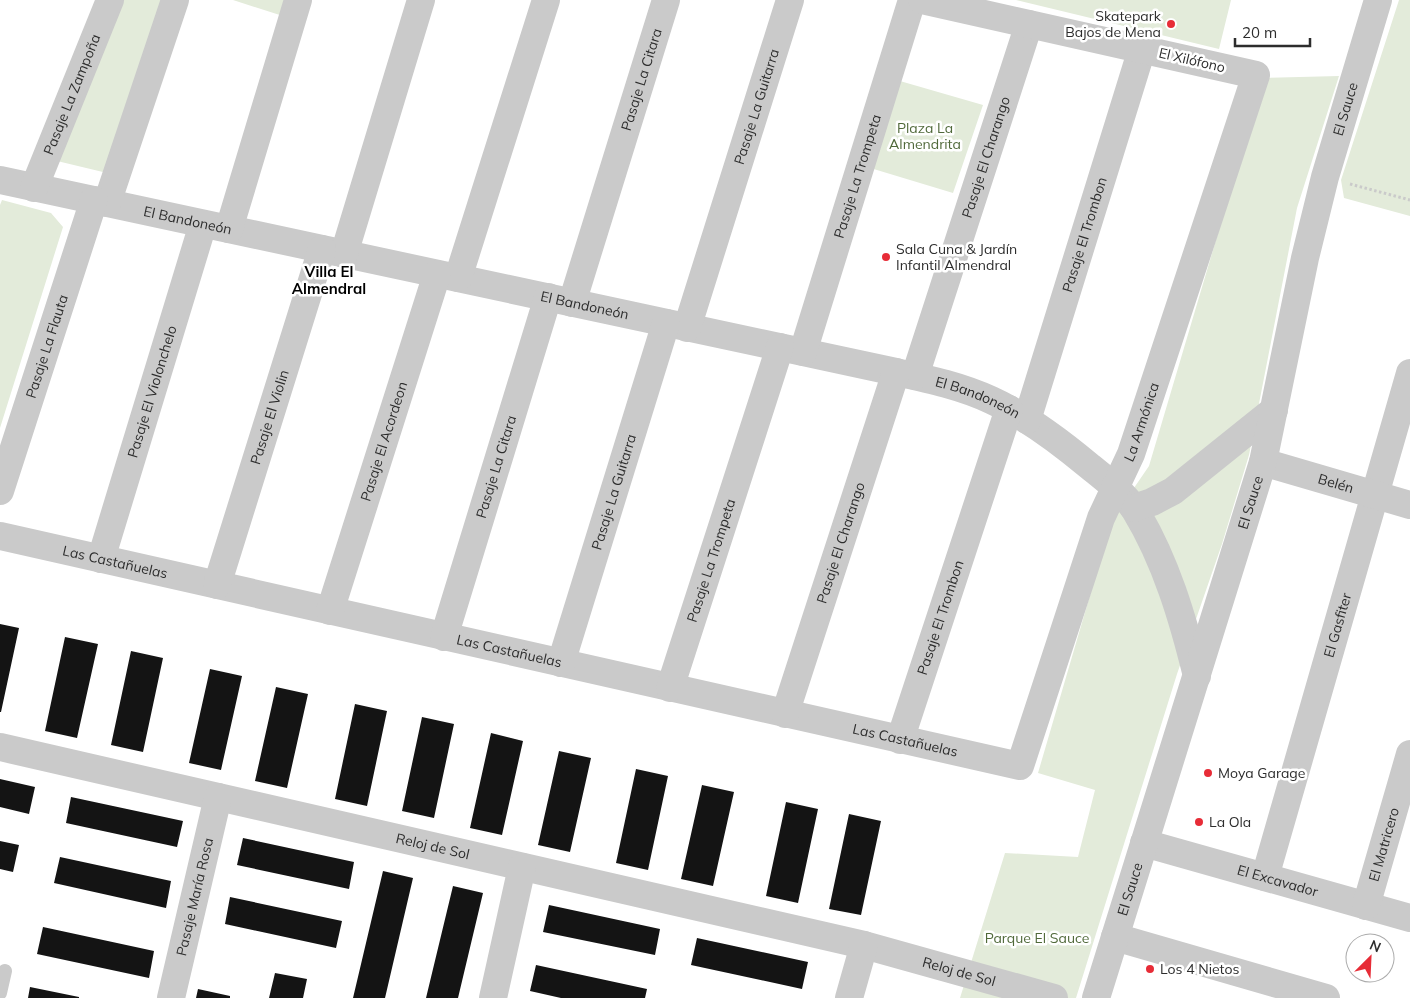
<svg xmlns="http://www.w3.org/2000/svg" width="1410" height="998" font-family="Mulish,sans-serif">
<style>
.green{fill:#e3ebda}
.building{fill:#141414}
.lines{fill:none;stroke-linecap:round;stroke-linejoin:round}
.path{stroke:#cacaca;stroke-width:3;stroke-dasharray:2.5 2.5;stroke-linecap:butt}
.service{stroke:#cacaca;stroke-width:14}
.minor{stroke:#cacaca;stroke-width:28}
.tertiary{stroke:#cacaca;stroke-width:28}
.poi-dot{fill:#e72c37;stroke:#fff;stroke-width:2}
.labels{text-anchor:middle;stroke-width:5;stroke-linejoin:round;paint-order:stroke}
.poi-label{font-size:14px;fill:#2d2d2d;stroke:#fff;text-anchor:start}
.street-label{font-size:14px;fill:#2d2d2d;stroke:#fff}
.park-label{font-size:14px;fill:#50693a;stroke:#fff}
.neighbourhood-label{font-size:15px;font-weight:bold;fill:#000;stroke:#fff}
</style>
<rect width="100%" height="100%" fill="#fff"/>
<!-- green -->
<path class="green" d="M118,0H162L107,173L53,160Z
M233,0H290L286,17Z
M1016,0H1231L1219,49Z
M1399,0H1410V216L1344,198L1341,180Z
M1339,76L1297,208L1249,455L1222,544L1177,674L1076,998H960L1005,853L1078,857L1095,790L1038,773L1112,520L1149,466L1264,78Z
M893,79L983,105L953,193L867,167Z
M2,200L51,213L63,227L0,428V205Z"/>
<!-- building -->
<path class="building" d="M0,624L19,628L1,712H0Z
M65,637L98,644L77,738L45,731Z
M131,651L163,658L143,752L111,745Z
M210,669L242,676L221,770L189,763Z
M276,687L308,694L287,788L255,781Z
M355,704L387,711L367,806L335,799Z
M422,717L454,724L434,818L402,811Z
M491,733L523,741L502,835L470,828Z
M559,751L591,758L570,852L538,845Z
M636,769L668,776L648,870L616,863Z
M0,779L35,787L29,814L0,807Z
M702,785L734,792L713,886L681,879Z
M71,797L183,821L177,847L66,823Z
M786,802L818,809L798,903L766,896Z
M849,814L881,821L861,915L829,909Z
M243,838L354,862L349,889L237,865Z
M0,841L19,845L13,872L0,869Z
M60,857L171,881L166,908L54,883Z
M383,871L413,878L385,998H353Z
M453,886L483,893L458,998H426Z
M230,897L342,921L336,948L225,924Z
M549,905L660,929L655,955L543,932Z
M43,927L154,951L149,978L37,954Z
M697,938L808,962L802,989L691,965Z
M536,965L647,989L645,998H561L530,991Z
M275,973L307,979L303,998H269Z
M30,987L79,997V998H28Z
M198,989L230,996V998H196Z"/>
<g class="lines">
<!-- path -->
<path class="path" d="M1350,184L1410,200"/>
<!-- service -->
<path class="service" d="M0,993L5,971"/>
<!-- minor -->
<g class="minor">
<path id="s1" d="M0,180L896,372C928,379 961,386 991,400C1026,416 1058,440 1088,465C1105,479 1123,492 1135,510C1166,561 1183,619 1197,676"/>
<path id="s2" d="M34,188L110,0"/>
<path d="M107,203L175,0"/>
<path d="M229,229L298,0"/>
<path d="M344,254L421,0"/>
<path d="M458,278L546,0"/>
<path id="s3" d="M572,303L666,0"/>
<path id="s4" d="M687,328L790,0"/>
<path id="s5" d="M803,352L912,0"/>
<path id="s6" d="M915,376L1029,24"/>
<path id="s7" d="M1027,420L1142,49"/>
<path id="s8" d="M0,491L94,200"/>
<path d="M1134,508L1152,502L1173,491L1274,410"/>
<path id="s9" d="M0,536L1020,766L1101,518L1131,454L1256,75L922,0"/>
<path id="s10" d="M101,559L203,224"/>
<path id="s11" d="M217,585L322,249"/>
<path id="s12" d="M330,611L437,274"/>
<path id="s13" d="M444,637L548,297"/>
<path id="s14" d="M561,663L666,323"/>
<path id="s15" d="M670,688L780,347"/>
<path id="s16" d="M785,714L896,372"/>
<path id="s17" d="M900,740L1009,409"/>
<path id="s18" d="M0,747L864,945L1054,998"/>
<path id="s19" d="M1144,843L1410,918"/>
<path id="s20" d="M1265,877L1410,373"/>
<path id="s21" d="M1366,906L1410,754"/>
<path d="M1115,937L1326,998"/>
<path id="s22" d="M171,998L218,797"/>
<path d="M493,998L522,867"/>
<path d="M849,998L864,945"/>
</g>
<!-- tertiary -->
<g class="tertiary">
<path id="s23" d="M1263,462L1410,505"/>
<path id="s24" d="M1096,998L1263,462L1305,258L1325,177L1378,0"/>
</g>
</g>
<!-- markers -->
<g class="poi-dot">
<circle cx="1171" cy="24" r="5"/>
<circle cx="886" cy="257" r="5"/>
<circle cx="1208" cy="773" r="5"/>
<circle cx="1199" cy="822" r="5"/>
<circle cx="1150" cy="969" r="5"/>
</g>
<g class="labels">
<!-- poi labels -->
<g class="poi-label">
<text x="1161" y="21" text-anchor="end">Skatepark<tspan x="1161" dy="16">Bajos de Mena</tspan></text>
<text x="896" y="254">Sala Cuna &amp; Jardín<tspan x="896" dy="16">Infantil Almendral</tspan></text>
<text x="1218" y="778">Moya Garage</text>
<text x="1209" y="827">La Ola</text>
<text x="1160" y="974">Los 4 Nietos</text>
</g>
<!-- street labels -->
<g class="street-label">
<text transform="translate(1192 60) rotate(13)" y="5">El Xilófono</text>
<text dy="5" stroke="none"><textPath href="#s3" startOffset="234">Pasaje La Citara</textPath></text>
<text dy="5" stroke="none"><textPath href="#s2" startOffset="101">Pasaje La Zampoña</textPath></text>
<text dy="5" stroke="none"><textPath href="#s4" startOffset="232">Pasaje La Guitarra</textPath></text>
<text dy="5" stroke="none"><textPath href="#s24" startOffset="924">El Sauce</textPath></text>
<text dy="5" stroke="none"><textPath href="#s6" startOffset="230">Pasaje El Charango</textPath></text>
<text dy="5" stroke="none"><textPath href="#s5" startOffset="184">Pasaje La Trompeta</textPath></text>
<text dy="5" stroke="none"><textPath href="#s1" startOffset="192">El Bandoneón</textPath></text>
<text dy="5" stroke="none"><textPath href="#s7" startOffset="194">Pasaje El Trombon</textPath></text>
<text dy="5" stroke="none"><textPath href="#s1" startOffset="598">El Bandoneón</textPath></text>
<text dy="5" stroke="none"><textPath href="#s8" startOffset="152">Pasaje La Flauta</textPath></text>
<text dy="5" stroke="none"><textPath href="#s10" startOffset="175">Pasaje El Violonchelo</textPath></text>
<text dy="5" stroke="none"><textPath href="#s1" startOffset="1002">El Bandoneón</textPath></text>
<text dy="5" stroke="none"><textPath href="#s11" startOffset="176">Pasaje El Violin</textPath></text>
<text dy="5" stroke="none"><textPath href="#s9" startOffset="1411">La Armónica</textPath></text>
<text dy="5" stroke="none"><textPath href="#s12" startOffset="178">Pasaje El Acordeon</textPath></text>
<text dy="5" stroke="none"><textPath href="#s13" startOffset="178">Pasaje La Citara</textPath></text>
<text dy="5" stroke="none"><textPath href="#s23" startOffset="76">Belén</textPath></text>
<text dy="5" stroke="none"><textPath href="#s14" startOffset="179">Pasaje La Guitarra</textPath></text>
<text dy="5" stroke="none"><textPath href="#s24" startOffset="519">El Sauce</textPath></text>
<text dy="5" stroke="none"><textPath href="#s16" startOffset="180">Pasaje El Charango</textPath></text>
<text dy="5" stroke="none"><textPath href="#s15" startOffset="134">Pasaje La Trompeta</textPath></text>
<text dy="5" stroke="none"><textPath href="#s9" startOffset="118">Las Castañuelas</textPath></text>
<text dy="5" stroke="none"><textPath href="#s17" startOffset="129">Pasaje El Trombon</textPath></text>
<text dy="5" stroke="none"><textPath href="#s20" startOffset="262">El Gasfiter</textPath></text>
<text dy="5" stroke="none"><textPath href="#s9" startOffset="522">Las Castañuelas</textPath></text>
<text dy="5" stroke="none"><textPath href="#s9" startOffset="928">Las Castañuelas</textPath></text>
<text dy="5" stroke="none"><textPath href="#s21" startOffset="64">El Matricero</textPath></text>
<text dy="5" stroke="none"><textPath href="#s18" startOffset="444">Reloj de Sol</textPath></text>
<text dy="5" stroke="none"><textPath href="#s19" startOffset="139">El Excavador</textPath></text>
<text dy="5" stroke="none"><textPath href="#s24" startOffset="114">El Sauce</textPath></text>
<text dy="5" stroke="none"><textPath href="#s22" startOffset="104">Pasaje María Rosa</textPath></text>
<text dy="5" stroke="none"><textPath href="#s18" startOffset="985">Reloj de Sol</textPath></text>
</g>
<!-- park labels -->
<g class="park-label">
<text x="925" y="133">Plaza La<tspan x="925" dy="16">Almendrita</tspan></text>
<text x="1037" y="943">Parque El Sauce</text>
</g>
<!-- neighbourhood labels -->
<g class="neighbourhood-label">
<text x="329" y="277">Villa El<tspan x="329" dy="17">Almendral</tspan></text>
</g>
</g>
<!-- north arrow -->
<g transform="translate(1370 958) rotate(24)"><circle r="24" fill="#ffffff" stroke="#ababab"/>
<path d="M0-4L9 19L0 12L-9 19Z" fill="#e72c37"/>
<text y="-8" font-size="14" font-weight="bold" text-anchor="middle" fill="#2d2d2d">N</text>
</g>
<!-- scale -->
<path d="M1235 38v8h75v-8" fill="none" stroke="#2d2d2d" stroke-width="2.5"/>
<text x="1242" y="38" font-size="15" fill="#2d2d2d" stroke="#ffffff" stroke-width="4" paint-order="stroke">20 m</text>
</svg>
